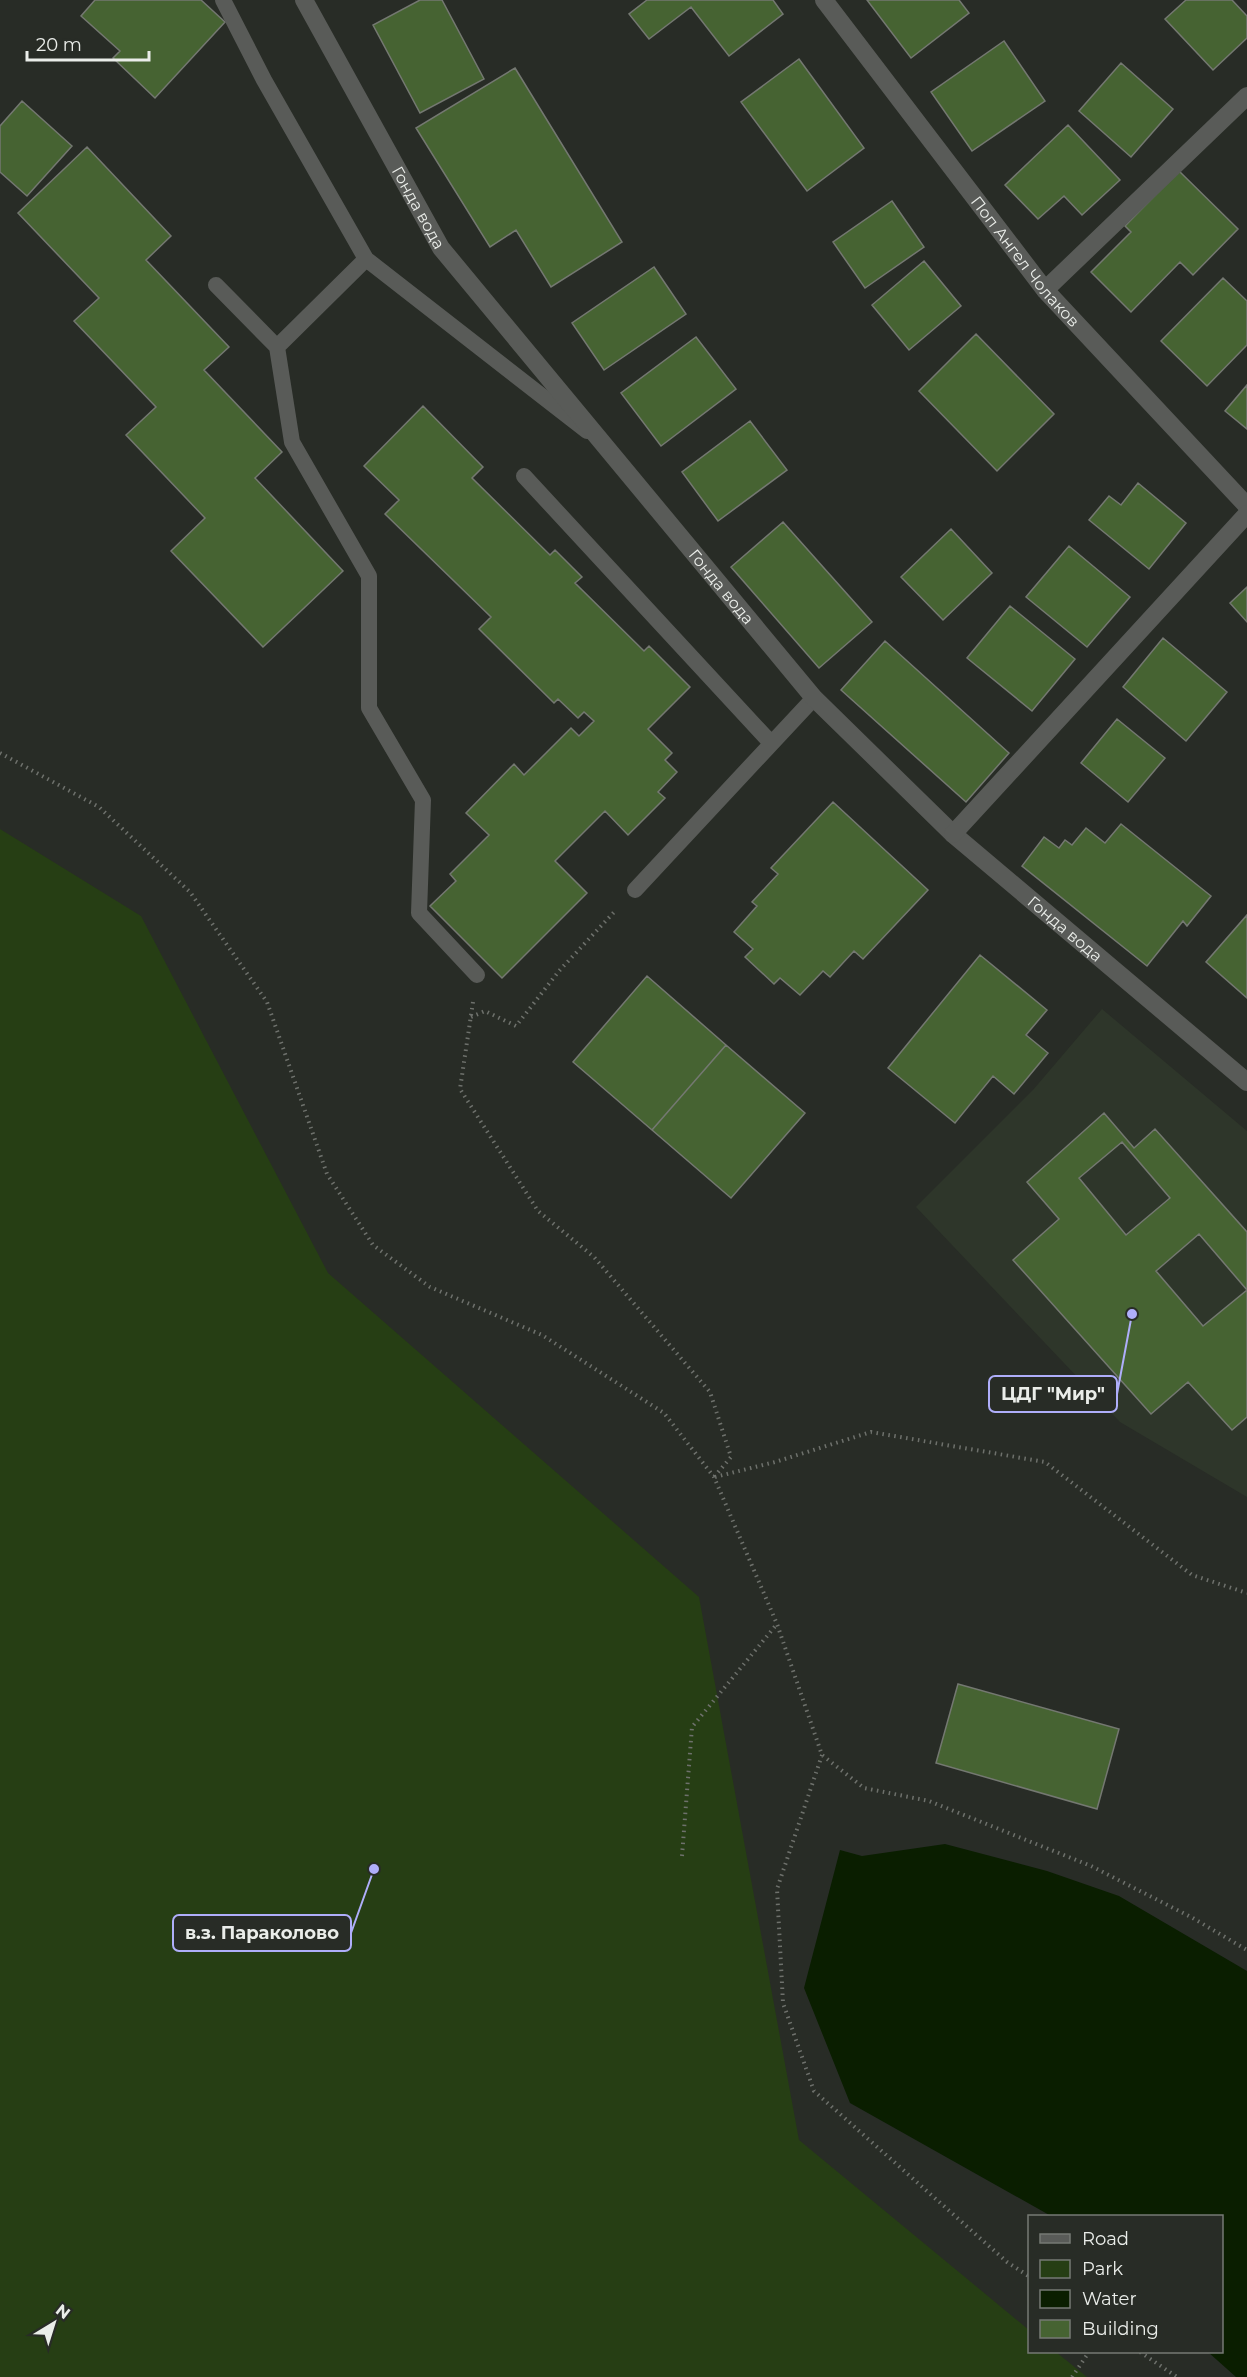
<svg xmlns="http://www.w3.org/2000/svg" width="1247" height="2377" font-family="Montserrat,sans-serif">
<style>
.built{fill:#2e362a}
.green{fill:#263e14}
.water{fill:#0a1e00}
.building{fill:#466332;stroke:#747871;stroke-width:1.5;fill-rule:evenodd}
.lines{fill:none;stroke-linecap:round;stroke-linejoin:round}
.path{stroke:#6e716c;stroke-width:4;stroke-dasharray:1.5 4.5;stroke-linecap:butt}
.lane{stroke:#595b58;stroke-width:16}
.street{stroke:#595b58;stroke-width:18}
.labels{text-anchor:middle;stroke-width:6;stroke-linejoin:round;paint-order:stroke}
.street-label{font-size:16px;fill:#eaede9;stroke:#282c26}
.leader{fill:none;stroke:#afaefa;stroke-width:2}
.callout-dot{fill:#afaefa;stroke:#282c26;stroke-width:2}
.callout{fill:#282c26;stroke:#afaefa;stroke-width:2}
.callout-label{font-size:18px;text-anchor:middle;font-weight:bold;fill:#eaede9}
</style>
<rect width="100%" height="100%" fill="#282c26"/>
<!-- built -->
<path class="built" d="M1102,1009L1247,1131V1497L1120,1422L916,1207L1033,1090Z"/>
<!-- green -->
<path class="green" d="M0,829L141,916L328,1273L699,1597L799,2140L1029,2330L1030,2352H1056L1087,2377H0Z"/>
<!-- water -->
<path class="water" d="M945,1844L1047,1871L1119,1896L1247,1971V2377H1236L1208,2352H1222V2216H1051L850,2103L804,1988L840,1850L862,1856Z"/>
<!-- building -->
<path class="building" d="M95,0H201L225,22L155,98L113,58L120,51L81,16Z
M420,0H442L484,79L420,113L373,25Z
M647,0H773L783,14L729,56L691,7L649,39L629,14Z
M867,0H959L969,13L911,58Z
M1186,0H1232L1247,16V38L1213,70L1165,19Z
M1004,41L1045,101L972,151L931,92Z
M799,59L864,148L807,191L741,102Z
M1121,63L1173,109L1131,157L1079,111Z
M515,68L622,242L551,287L516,230L490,247L416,128Z
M22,101L72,146L27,196L0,172V126Z
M1068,125L1120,180L1082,215L1064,196L1038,219L1005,185Z
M87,147L171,236L146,260L229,347L204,370L282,452L255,478L343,571L263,647L171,551L205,518L126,435L156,407L74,321L99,298L18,213Z
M1179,171L1238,229L1193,275L1180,262L1131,312L1091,272L1131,232L1125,226Z
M892,201L924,247L865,288L833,242Z
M924,261L961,306L909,350L872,305Z
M654,267L686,314L604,370L572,323Z
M1223,278L1247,301V345L1207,386L1161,341Z
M976,334L1054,414L997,471L919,391Z
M696,337L736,389L661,446L621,393Z
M1247,385V429L1225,411Z
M423,406L483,467L472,478L550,555L555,550L582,577L575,583L644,651L649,646L690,687L648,729L672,753L665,760L677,772L658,792L665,798L628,835L605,811L555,861L587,893L502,978L430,906L456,881L450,874L489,835L466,813L514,764L524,775L571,728L579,736L594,721L584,712L578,718L558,699L554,703L479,629L491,617L385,514L399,500L364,466Z
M750,421L787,470L718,521L682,472Z
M1138,483L1186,523L1149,569L1089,520L1109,496L1121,505Z
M783,522L872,622L819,668L731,567Z
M951,529L992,573L943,620L901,577Z
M1069,546L1130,597L1087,647L1026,597Z
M1247,587V622L1230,603Z
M1010,606L1075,659L1032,711L967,658Z
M1163,638L1227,692L1186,741L1123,687Z
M885,641L1009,753L966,802L841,690Z
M1117,719L1165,758L1128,802L1081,763Z
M833,802L928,890L863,959L854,951L830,977L823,971L800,995L780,978L774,984L745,957L753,949L734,932L757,906L752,902L778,874L771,868Z
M1121,824L1211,896L1187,926L1183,921L1147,966L1022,866L1044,837L1059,848L1065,840L1072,845L1086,828L1105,843Z
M1247,915V998L1206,962Z
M980,955L1047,1010L1026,1035L1048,1053L1014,1094L993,1076L955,1123L888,1068Z
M647,976L726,1045L652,1130L573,1062Z
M726,1045L805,1113L731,1198L652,1130Z
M1104,1113L1134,1148L1155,1129L1247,1232V1417L1232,1430L1188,1382L1151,1414L1013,1260L1059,1219L1027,1182ZM1122,1142L1170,1198L1126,1235L1079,1178ZM1199,1234L1247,1290L1203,1326L1156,1271Z
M958,1684L1119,1729L1097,1809L936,1763Z"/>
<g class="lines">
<!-- path -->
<path class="path" d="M0,753L99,807L190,892L267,1002L327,1174L373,1245L430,1287L542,1335L664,1413L714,1477L777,1624L822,1755L864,1788L929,1801L1091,1866L1191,1917L1247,1950
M473,1002L460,1089L538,1211L594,1257L710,1392L731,1457L714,1477
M471,1017L485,1011L516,1026L559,971L616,910
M715,1477L775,1462L871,1432L1045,1462L1192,1575L1247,1593
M822,1755L777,1889L783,2003L814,2091L1007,2262L1030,2277
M682,1856L692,1727L777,1624
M1140,2352L1177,2377
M1072,2377L1089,2352"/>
<!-- lane -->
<path class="lane" d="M223,0L264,80L366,259L587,431
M216,285L277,347L366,259
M277,347L292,442L369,576V708L423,800L419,913L477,975
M524,476L771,743
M635,890L814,698"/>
<!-- street -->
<g class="street">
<path id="s1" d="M304,0L441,248L814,698L953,834L1247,1082"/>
<path id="s2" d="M824,0L1045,290L1247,506"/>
<path d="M1045,290L1247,96"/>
<path d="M953,834L1247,514"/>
</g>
</g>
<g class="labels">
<!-- street labels -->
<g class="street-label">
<text dy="6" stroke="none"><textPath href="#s1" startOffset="237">Гонда вода</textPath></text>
<text dy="6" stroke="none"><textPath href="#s2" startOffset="330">Поп Ангел Чолаков</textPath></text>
<text dy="6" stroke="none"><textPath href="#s1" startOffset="723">Гонда вода</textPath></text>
<text dy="6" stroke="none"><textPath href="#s1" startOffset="1209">Гонда вода</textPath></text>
</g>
</g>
<!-- callouts -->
<path class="leader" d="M1132 1314L1117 1394M374 1869L351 1933"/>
<g class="callout-dot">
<circle cx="1132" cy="1314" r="6"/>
<circle cx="374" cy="1869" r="6"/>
</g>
<g class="callout">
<rect x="989" y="1376" width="128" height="36" rx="6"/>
<rect x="173" y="1915" width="178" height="36" rx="6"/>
</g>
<g class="callout-label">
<text x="1053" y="1400">ЦДГ "Мир"</text>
<text x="262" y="1939">в.з. Параколово</text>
</g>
<!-- legend -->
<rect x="1028" y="2215" width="195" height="138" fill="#282c26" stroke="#767974" stroke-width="1.5"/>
<rect x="1040" y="2234" width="30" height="9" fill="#595b58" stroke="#767974" stroke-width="1.5"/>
<text x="1082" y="2245" font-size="18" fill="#eaede9">Road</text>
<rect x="1040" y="2260" width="30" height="18" fill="#263e14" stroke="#767974" stroke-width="1.5"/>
<text x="1082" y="2275" font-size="18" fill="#eaede9">Park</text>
<rect x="1040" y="2290" width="30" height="18" fill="#0a1e00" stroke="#767974" stroke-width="1.5"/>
<text x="1082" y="2305" font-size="18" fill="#eaede9">Water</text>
<rect x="1040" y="2320" width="30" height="18" fill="#466332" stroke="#767974" stroke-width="1.5"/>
<text x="1082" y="2335" font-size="18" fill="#eaede9">Building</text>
<!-- north arrow -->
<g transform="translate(54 2323) rotate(38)" stroke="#282c26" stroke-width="4.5" paint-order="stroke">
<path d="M0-4.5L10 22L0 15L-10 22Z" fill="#eaede9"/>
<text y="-9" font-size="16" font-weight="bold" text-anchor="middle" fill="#eaede9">N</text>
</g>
<!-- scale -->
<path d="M27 51v9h122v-9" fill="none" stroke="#eaede9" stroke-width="3"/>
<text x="36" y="51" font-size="18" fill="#eaede9" stroke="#282c26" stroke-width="4.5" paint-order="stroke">20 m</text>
</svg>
